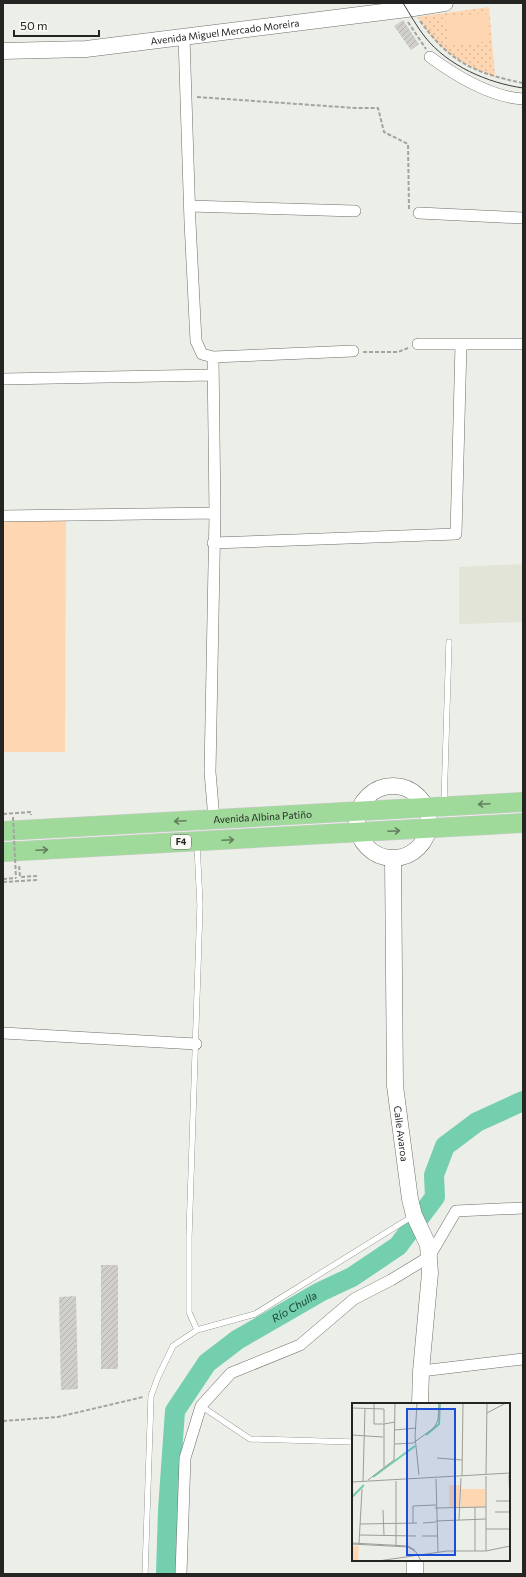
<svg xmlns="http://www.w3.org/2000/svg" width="526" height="1577" font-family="Commissioner,sans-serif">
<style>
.built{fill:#e1e4d7}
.green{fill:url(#green-dots)}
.pitch{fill:#fed6b2}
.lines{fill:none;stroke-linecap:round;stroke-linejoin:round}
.river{stroke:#73cfae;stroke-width:20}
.building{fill:url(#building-hatch)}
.service-casing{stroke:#6d6e69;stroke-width:6}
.minor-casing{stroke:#6d6e69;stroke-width:12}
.secondary-casing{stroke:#6d6e69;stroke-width:17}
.trunk-casing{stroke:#cacaca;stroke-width:20}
.path{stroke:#a3a4a0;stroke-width:2;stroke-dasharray:4 2;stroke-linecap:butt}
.service{stroke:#fff;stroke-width:5.5}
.minor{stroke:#fff;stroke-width:11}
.secondary{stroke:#fff;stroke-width:16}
.trunk{stroke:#9fda9a;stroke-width:19}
.tram{stroke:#3d3e3c;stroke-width:1}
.path-bridge{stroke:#a3a4a0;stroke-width:2;stroke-dasharray:4 2;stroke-linecap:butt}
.oneway{stroke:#627f5e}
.labels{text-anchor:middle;stroke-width:3;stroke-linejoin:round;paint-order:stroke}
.shield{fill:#fafbf5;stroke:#646462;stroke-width:1}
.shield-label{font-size:9px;font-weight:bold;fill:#242423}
.street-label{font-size:10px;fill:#242423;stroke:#fafbf5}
.water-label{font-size:11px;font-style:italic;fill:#174032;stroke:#fafbf5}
.inset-river{fill:none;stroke:#73cfae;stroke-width:2}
.inset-road{fill:none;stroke:#9c9d99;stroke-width:1}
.view{fill:#1d4ed8;fill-opacity:0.15;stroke:#1d4ed8;stroke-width:2}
.inset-edge{fill:none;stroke:#242423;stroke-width:2}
</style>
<defs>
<pattern id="green-dots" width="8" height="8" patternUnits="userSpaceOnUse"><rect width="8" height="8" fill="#fed6b2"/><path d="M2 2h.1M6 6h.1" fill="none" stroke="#dab899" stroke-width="1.8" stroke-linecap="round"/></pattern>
<pattern id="building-hatch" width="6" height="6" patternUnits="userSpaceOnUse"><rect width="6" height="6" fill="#d1cfca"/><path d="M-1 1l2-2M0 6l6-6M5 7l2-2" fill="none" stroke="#b3b2ad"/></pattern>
</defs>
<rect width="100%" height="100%" fill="#eceee8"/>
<!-- built -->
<path class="built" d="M523,564V622L459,624V567Z"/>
<!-- green -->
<path class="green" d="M489,7L495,77C455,61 442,52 417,17Z"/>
<!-- pitch -->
<path class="pitch" d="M486,13L490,41L449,46L445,18Z
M66,520L65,752H3V521Z"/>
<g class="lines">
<!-- river -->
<path class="river" id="s1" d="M166,1574L168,1510L175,1411L207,1363L237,1340L320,1292L352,1277L398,1246L435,1197L434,1175L445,1146L477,1122L523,1101"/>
</g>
<!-- building -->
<path class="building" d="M403,20L419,44L411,50L394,26Z
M101,1265H118V1369H101Z
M76,1296L78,1389L61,1390L59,1297Z"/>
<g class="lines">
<defs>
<path id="service" d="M444,804L449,642
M197,844L200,905L189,1236V1312L197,1330
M201,1406L250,1439L353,1442
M145,1574L151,1396L158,1377L173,1346L197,1330L255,1314L413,1216"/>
<path id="minor" d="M184,37L190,222L196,341L202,354L213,357L215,513L210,772L214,819
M430,57C456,76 490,97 523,99
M189,206L355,211
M419,213L523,218
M418,344H523
M213,357L353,351
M3,379L213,375
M3,516L215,513
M213,543L456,534L461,344
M3,1033L196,1044
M421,1371L523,1359
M181,1574L185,1458L201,1406L231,1373L300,1345L354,1299L391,1280L429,1257L456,1211L523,1208"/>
<g id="secondary">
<path id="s2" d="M3,51L86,49L407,9L445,3"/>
<circle cx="393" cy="822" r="36"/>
<path id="s3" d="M393,859L395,1086L410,1199L414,1215L428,1245L430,1273L421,1371L420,1404"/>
<path d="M415,1574V1560"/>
</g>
<g id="trunk">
<path id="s4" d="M3,831L523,802"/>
<path d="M3,852L523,823"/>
</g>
</defs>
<!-- service casing -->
<use href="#service" class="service-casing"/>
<!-- minor casing -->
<use href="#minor" class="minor-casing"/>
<!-- secondary casing -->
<use href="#secondary" class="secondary-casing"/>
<!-- trunk casing -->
<use href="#trunk" class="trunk-casing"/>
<!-- path -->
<path class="path" d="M420,21C450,62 474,73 523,83
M408,22L426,49
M197,97L355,108H378L384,132L408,144L409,209
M363,352H398L408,348
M3,814L31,812V815
M3,879L16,878
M3,882L36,880V876L20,877L19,865
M3,1421L58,1417L143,1397"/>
<!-- service -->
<use href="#service" class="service"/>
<!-- minor -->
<use href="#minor" class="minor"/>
<!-- secondary -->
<use href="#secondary" class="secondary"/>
<!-- trunk -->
<use href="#trunk" class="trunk"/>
<!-- tram -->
<path class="tram" d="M403,3C410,14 417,27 425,37C448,66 488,83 523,88"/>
<!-- path-bridge -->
<path class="path-bridge" d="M13,817L16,878"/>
</g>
<!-- one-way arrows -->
<defs><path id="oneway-shaft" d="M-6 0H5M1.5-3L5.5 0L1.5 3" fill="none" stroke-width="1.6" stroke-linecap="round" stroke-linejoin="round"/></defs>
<g class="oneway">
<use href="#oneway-shaft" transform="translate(484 804) rotate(177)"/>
<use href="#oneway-shaft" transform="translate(180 821) rotate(177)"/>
<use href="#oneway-shaft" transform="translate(394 831) rotate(-3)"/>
<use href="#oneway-shaft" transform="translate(228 840) rotate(-3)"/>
<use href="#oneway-shaft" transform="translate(42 850) rotate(-3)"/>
</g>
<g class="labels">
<!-- shield labels -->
<rect class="shield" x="171" y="835" width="20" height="14" rx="3"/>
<g class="shield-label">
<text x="181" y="845">F4</text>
</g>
<!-- street labels -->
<g class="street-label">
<text dy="4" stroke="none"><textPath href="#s2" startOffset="223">Avenida Miguel Mercado Moreira</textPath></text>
<text dy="4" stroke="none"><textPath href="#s4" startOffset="260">Avenida Albina Patiño</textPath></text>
<text dy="4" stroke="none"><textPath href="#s3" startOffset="275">Calle Avaroa</textPath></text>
</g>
<!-- water labels -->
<g class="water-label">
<text dy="4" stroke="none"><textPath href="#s1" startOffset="325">Río Chulla</textPath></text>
</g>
</g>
<!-- overview -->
<g transform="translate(352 1403)">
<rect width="158" height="158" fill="#eceee8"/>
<path d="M97,82H108V104H97ZM109,86H133V104H109ZM0,143H7L6,158H0Z" fill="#fed6b2"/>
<path class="inset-river" d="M74,32L87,21L88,0M21,74L63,43M0,94L12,82"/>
<path class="inset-road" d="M22,0V21H32M65,0L63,34L67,72M0,5L32,6V20M135,10L154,0M43,27L64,25M0,32L31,34M43,41L61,40L82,25L86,17L87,0M85,55L110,57M32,64V21L43,19M134,71L135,0M157,72L158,101M110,73L111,0M84,76L86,149M16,77L42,57L43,0M11,78L13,5M44,78V143M0,79L158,70M144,98H158M123,104V148M83,105L134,104M31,107L32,132M143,109H158M107,117L109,75M84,118L134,116M61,120V103L84,102M71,120L84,119M8,121L65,120M134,126H158M8,132L64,133M70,133H86M0,140L56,143L63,147M0,141L56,144L64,149L69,158M7,141L10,86M134,148V73M26,158L95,148H134L158,143"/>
<path class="view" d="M55,6H103V152H55Z"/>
<rect width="158" height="158" class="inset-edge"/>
</g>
<!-- border -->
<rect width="526" height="1577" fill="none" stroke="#242423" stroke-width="8"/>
<!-- scale -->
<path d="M14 30v6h85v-6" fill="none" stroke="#242423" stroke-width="2"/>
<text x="20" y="30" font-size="12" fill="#242423" stroke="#fafbf5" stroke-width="3" paint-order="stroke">50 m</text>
</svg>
